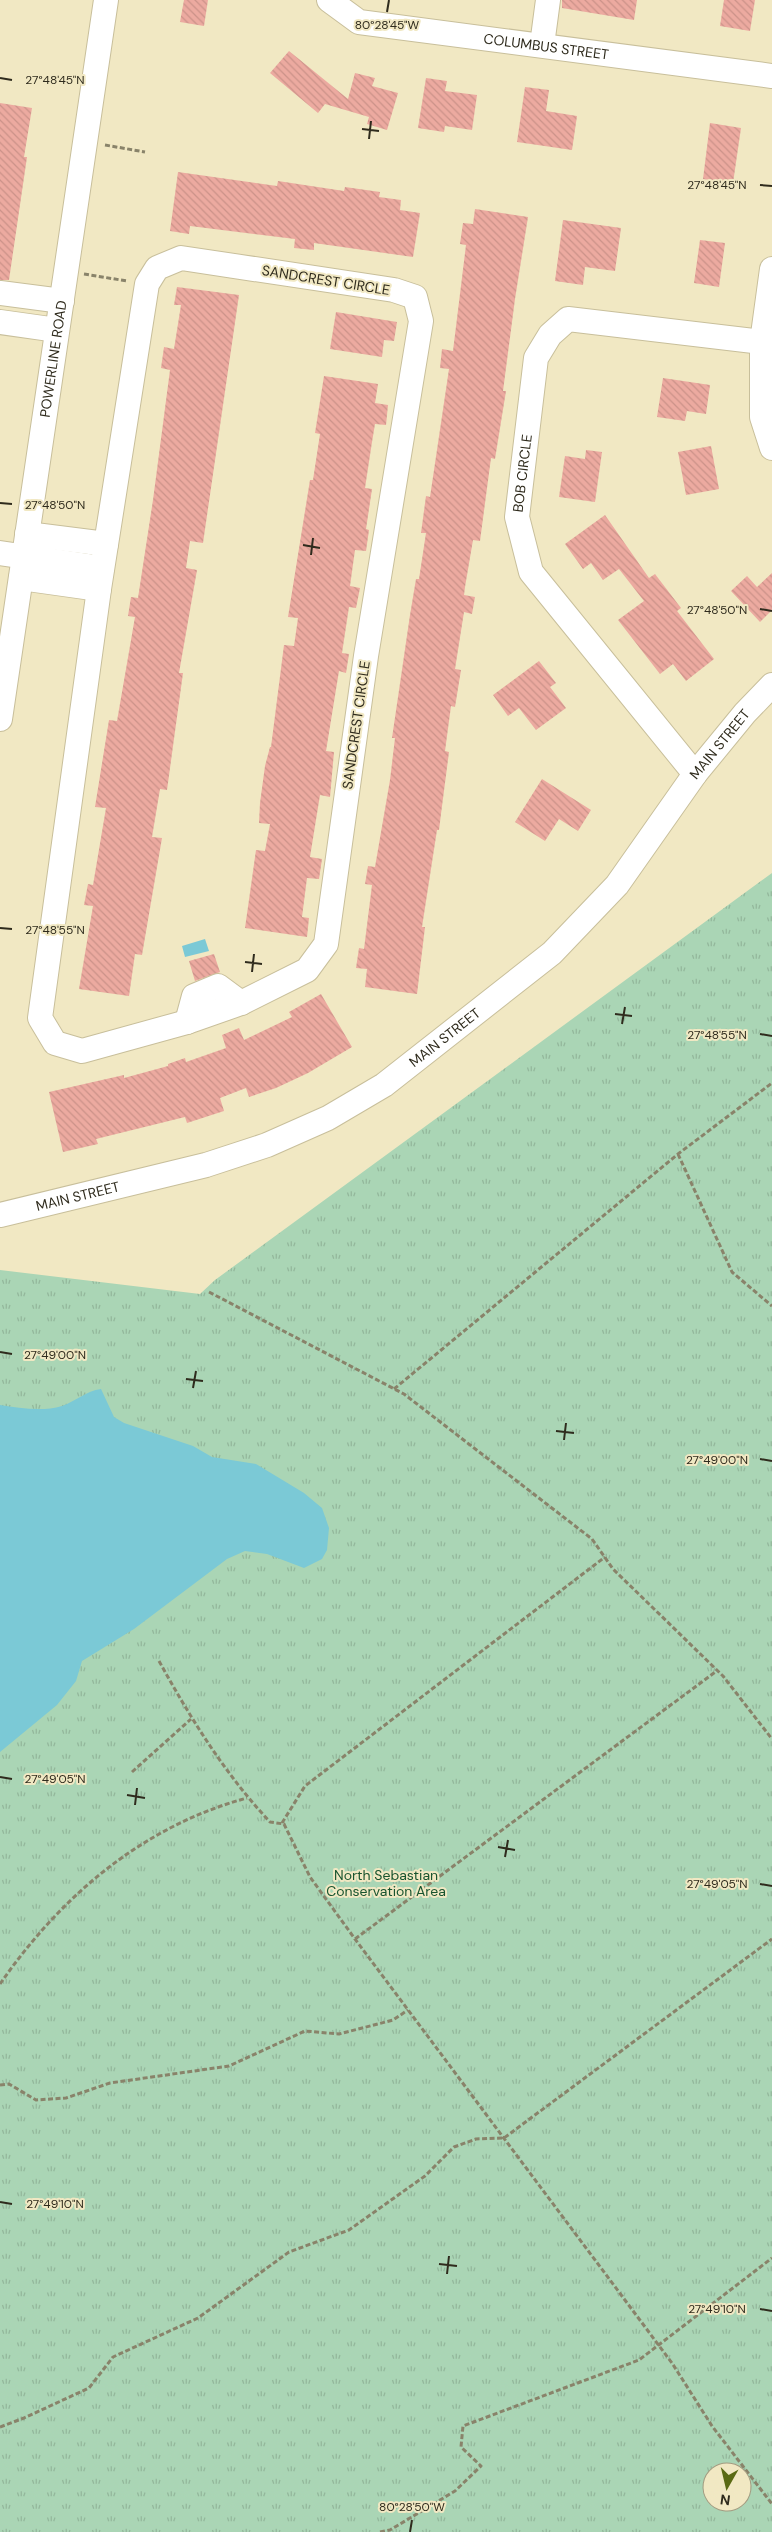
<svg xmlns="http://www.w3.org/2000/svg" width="772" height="2532" font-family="'DM Sans',sans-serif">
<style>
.park{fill:url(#park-tufts);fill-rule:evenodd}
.water{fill:#7bc9d6}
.building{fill:url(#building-back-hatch)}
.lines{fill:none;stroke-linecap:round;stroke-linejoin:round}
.minor-casing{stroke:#c8bf9b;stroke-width:26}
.path{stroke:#89836a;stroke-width:3;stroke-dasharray:5 2.5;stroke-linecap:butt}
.minor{stroke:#fff;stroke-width:24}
.ticks{fill:none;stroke:#2f2b1d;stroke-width:2}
.labels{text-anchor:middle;stroke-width:4;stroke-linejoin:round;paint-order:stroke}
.street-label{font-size:14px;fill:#2f2b1d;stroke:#f1e8c3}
.park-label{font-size:14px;fill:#18542f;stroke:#f1e8c3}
.ticks-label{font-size:12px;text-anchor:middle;fill:#2f2b1d;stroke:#f1e8c3;stroke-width:4;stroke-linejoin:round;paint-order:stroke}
</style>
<defs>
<pattern id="park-tufts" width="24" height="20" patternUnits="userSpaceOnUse" patternTransform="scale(1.25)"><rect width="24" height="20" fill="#aad5b5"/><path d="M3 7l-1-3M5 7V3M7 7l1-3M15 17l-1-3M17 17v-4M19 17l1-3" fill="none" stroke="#93b79b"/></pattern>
<pattern id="building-back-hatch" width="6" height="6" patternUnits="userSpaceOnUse" patternTransform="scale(1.25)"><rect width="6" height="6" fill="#ecaaa0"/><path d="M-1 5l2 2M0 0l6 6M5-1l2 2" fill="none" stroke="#cb9289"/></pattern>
</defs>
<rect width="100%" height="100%" fill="#f1e8c3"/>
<!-- park -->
<path class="park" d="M772,873V2532H0V1270L200,1294L215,1280ZM712,2472H742V2502H712Z"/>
<!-- water -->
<path class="water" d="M205,939L209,951L185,957L182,946Z
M101,1389L114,1417L124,1423L193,1446L212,1457L256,1464L304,1493L322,1508L329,1528L327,1550L322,1559L304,1568L267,1554L245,1551L227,1559L134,1629L82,1661L76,1681L57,1705L0,1752V1405C20,1408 42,1412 62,1406C76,1401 86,1391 101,1389Z"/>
<!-- building -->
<path class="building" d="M184,0H208L204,26L180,22Z
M562,0H637L634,20L562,8Z
M724,0H755L750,31L720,26Z
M289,51L348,99L355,73L375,78L372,86L398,93L387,130L367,124L369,117L325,104L318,113L270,73Z
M426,78L447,81L445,91L477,95L472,130L445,126L444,132L418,128Z
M525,87L549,90L546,111L577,116L572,150L517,142Z
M0,103L32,108L24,157H27L9,280H0Z
M710,123L741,128L733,183L703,179Z
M178,172L277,186L278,181L344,191L345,187L380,192L379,197L401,200L400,210L420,213L413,257L314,243V250L294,248L295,239L190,226L189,234L170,231Z
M475,209L528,217L515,299L503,391H506L495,459L491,458L480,541L473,540L465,587L464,595L475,597L472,614L464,612L455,669L461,670L455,707L451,706L445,751L449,752L441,814L439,830H437L422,927H425L417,994L365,987L367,969L356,968L359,948L364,949L372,885L365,884L368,866L375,867L390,780L395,738H392L410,615L416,579H419L426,533H421L426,496L430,497L449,369L440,368L442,349L453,351L466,245L460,244L463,223L473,224Z
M563,220L621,228L615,271L585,267L583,285L555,281Z
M700,240L725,243L719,287L694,283Z
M177,287L239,295L203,543L190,541L186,568L197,570L179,673H183L167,790L160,789L152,837L162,838L142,955L135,954L129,996L79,989L93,906L84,905L88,884L93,885L106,808L95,807L109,720L117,721L135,617L128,616L131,597L138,598L153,500L170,370L161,368L164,347L174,349L181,305H174Z
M336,312L397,322L394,341L384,340L382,357L330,349Z
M324,376L378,384L375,403L388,405L386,425L375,424L372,442L365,488L372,489L366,529L369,530L366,551L355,550L350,586L360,588L356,608L349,607L342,653L349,654L346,673L339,671L326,751L334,752L330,797L320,795L310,857L322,859L319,879L307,878L302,917L309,918L307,937L245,928L256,850L265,851L270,824L259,823L260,803L265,766L270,747H271L284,645L294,646L298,618L288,617L310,480H313L320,434L315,433Z
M663,378L710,385L706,414L687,411L685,421L657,417Z
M711,446L719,489L686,495L678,452Z
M586,450L602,452L595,502L559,497L565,456L585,459Z
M605,515L649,578L655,574L681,608L677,611L714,659L686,681L673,664L660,674L618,620L644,601L619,569L603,580L591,563L583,569L565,544Z
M772,573V610L760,622L731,591L747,576L757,587Z
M539,661L556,683L550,687L566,708L536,730L519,708L508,716L493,695Z
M542,779L591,810L578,831L559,819L545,841L515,822Z
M214,954L220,972L195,981L189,961Z
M321,994L352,1047L308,1073L276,1088L249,1097L246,1088L220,1098L224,1111L187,1123L185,1117L96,1139L98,1144L63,1152L49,1092L124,1075V1078L168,1066V1064L185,1058L186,1062L226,1048L222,1035L239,1028L244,1040L292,1017L289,1012Z"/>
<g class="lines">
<defs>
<g id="minor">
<path id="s1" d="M329,0L359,22L772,76"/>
<path d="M542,45L548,0"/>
<path d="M181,258L394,290L415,297L421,321L366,656L326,944L307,970L241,1003L187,1022L82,1051L55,1043L40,1018L99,589L147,284L157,268Z"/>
<path d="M772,269L762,342V417L772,448"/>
<path d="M0,293L62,301"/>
<path d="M0,322L57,330"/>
<path d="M27,534L106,544"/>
<path d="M0,553L102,568"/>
<path d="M21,578L99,589"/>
<path id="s2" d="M0,719L106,0"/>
<path id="s3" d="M695,774L531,572L517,517L536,358L550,335L568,319L762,342"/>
<path d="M187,1022L194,996L218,986L241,1003"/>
<path id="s4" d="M0,1215L206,1165L267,1145L328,1118L384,1085L552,953L617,885L695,774L745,713L772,685"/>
</g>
</defs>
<!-- minor casing -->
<use href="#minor" class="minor-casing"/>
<!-- path -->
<path class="path" d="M105,145L145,152
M84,274L127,281
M678,1154L732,1272L772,1306
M209,1292L404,1394L592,1539L613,1569L723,1676L772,1739
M394,1389L678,1154L772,1083
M159,1661C191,1719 225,1774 270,1822L284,1824L310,1877L355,1939L672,2363L712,2426L772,2504
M132,1772L191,1719
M282,1823L305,1786L605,1557
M355,1939L718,1670
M0,1984C61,1896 143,1826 247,1798
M0,2085L9,2084L36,2100L66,2098L110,2083L229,2066L305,2031L339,2034L393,2020L408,2010
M0,2427L24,2418L89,2388L113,2357L198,2318L289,2252L349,2230L425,2176L454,2147L476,2139L504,2138L772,1939
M380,2532L390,2530L455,2491L481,2466L461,2447L463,2426L639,2360L772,2258"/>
<!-- minor -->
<use href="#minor" class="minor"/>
</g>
<!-- ticks -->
<path class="ticks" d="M387,12L389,0M0,78L12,80M362,129L379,131M369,139L371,121M760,185L772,186M0,503L12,504M303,545L320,548M311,555L313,538M760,609L772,611M0,928L12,929M245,962L262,964M252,972L254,954M615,1014L632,1016M622,1024L625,1007M760,1034L772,1036M0,1352L12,1354M186,1379L203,1381M193,1388L196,1371M556,1431L574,1433M564,1440L566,1423M760,1459L772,1461M0,1777L12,1779M127,1795L145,1798M135,1805L137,1788M498,1847L515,1850M505,1857L508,1840M760,1884L772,1886M0,2202L12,2204M439,2264L457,2266M447,2274L449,2256M760,2309L772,2311M410,2532L412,2520"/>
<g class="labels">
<!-- street labels -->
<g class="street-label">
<text dy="5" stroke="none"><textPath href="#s1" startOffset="226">COLUMBUS STREET</textPath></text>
<text transform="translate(326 280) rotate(9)" y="5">SANDCREST CIRCLE</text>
<text dy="5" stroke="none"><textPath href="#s2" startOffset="364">POWERLINE ROAD</textPath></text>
<text dy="5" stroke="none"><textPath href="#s3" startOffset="361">BOB CIRCLE</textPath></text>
<text transform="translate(356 725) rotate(-82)" y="5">SANDCREST CIRCLE</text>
<text dy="5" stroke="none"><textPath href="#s4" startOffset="890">MAIN STREET</textPath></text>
<text dy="5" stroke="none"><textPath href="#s4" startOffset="485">MAIN STREET</textPath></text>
<text dy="5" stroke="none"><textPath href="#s4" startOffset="80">MAIN STREET</textPath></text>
</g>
<!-- park labels -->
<g class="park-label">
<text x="386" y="1880">North Sebastian<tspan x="386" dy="16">Conservation Area</tspan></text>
</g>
</g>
<g class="ticks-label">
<text x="387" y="29">80°28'45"W</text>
<text x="55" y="84">27°48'45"N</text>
<text x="717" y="189">27°48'45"N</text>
<text x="55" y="509">27°48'50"N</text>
<text x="717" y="614">27°48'50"N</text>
<text x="55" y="934">27°48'55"N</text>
<text x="717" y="1039">27°48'55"N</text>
<text x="55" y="1359">27°49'00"N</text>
<text x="717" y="1464">27°49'00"N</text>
<text x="55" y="1783">27°49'05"N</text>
<text x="717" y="1888">27°49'05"N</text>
<text x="55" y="2208">27°49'10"N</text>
<text x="717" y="2313">27°49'10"N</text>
<text x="412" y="2511">80°28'50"W</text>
</g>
<!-- north arrow -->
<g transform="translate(727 2487) rotate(188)"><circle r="24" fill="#f1e8c3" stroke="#a39c81"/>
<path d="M0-4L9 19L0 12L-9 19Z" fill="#5a6a14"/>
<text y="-8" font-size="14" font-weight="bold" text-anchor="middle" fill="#2f2b1d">N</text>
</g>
</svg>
